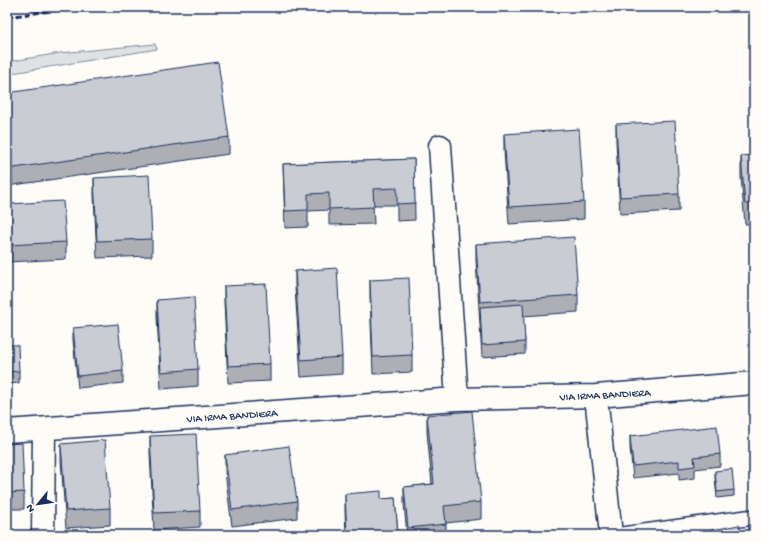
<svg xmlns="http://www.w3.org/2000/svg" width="761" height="542" font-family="'Gochi Hand',sans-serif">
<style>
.green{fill:#e0e1e3;stroke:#7e88a0}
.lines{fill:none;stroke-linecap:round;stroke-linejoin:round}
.lane-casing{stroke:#1b2f5e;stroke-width:18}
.street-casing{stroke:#1b2f5e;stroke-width:25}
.lane{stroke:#fdfcf7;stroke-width:15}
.street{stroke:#fdfcf7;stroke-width:22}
.rail{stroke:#1b2f5e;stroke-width:3;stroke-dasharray:6 3;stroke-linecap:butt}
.wall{fill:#adafb5;stroke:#1b2f5e}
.building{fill:#c9ccd3;stroke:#1b2f5e}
.labels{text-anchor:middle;stroke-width:4;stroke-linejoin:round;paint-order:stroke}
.street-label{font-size:11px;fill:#1b2f5e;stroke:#fdfcf7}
</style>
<rect width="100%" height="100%" fill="#fdfcf7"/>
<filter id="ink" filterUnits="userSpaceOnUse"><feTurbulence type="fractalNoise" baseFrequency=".025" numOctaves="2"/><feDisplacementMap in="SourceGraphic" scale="8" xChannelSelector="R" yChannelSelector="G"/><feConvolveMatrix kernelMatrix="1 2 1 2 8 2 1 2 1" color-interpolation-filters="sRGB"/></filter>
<g filter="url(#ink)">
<!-- green -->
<path class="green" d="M155,44L157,49L7,74V62L60,53Z"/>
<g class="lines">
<defs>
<path id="lane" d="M622,535L754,517"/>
<path id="street" d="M440,146L457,399
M596,396L611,535
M7,431L457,399L596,396L754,383
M43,535L44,429"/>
</defs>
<!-- lane casing -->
<use href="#lane" class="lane-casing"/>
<!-- street casing -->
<use href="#street" class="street-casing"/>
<!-- lane -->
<use href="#lane" class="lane"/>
<!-- street -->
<use href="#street" class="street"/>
<!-- rail -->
<path class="rail" d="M7,17L77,7"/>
</g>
<!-- wall -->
<path class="wall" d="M7,93L229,137V154L7,186Z
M616,124L679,194V211L620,214L616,141Z
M504,134L584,202V219L509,224L504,151Z
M754,155V224H745L741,177V156Z
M414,159L415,220L397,221V205H373L374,224L329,225V210L308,211V227L285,228L283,164Z
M94,178L152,239V256L97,258L94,195Z
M7,204L66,242V259L7,262Z
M476,244L578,295V312L523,316L525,342V354L482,357L476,261Z
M754,245V309L750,267V246Z
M295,271L342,357V374L301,377L295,288Z
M370,280L412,355V372L373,374L370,297Z
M224,286L270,364V381L228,383L224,302Z
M157,300L198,369V386L161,389L157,317Z
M73,328L123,371V383L78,388L73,340Z
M7,345L19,371V383L7,384Z
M427,415L481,502V519L446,523V535H407L404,504V487L432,484L427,432Z
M150,436L200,511V527L154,530L150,453Z
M630,436L720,454V466L695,469V478L679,480V473L633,478L630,448Z
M7,444L24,492V509H7Z
M61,444L110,508V525L66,528L61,461Z
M225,455L297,501V518L232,526L225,472Z
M715,471L734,490V496L717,498L715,478Z
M345,494L381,499L395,498L398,535H346L345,511Z
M750,519L754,535H750Z"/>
<!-- building -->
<path class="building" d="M218,62L229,137L7,169V93Z
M675,121L679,194L620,197L616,124Z
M579,129L584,202L509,207L504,134Z
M754,155V203L745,204L741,156Z
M414,159L415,203L397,204V188L373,189L374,207L329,209V193L308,194V210L285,211L283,164Z
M149,175L152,239L97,241L94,178Z
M63,201L66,242L7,245V204Z
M574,237L578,295L480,302L476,244Z
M754,245V289L750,246Z
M337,268L342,357L301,360L295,271Z
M409,278L412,355L373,357L370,280Z
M266,284L270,364L228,366L224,286Z
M194,297L198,369L161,372L157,300Z
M523,304L525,342L482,345L480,307Z
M118,324L123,371L78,376L73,328Z
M7,345H18L19,371L7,372Z
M472,411L481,502L444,506L446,524L408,528L404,487L434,484L427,415Z
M717,426L720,454L694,457L695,466L679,468V461L633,466L630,436Z
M196,434L200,511L154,513L150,436Z
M105,440L110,508L66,511L61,444Z
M22,443L24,492L7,493V444Z
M289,446L297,501L232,510L225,455Z
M732,469L734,490L717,492L715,471Z
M381,491V499L395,498L398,534L386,535H347L345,494Z
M754,518V535H753L750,519Z
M739,525L741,535H707V531Z
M7,529H14V535H7Z"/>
</g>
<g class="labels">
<!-- street labels -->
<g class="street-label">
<text transform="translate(605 394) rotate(-3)" y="4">VIA IRMA BANDIERA</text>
<text transform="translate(232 415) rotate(-4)" y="4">VIA IRMA BANDIERA</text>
</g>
</g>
<!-- margin -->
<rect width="761" height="542" fill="none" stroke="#fdfcf7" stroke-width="24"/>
<rect x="12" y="12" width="737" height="518" fill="none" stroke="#1b2f5e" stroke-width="1.5" filter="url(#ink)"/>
<!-- north arrow -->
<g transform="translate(38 504) rotate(241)" stroke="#fdfcf7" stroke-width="3" paint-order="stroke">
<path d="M0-3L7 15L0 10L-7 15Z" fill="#1b2f5e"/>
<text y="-6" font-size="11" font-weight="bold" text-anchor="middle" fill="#1b2f5e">N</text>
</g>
</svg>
